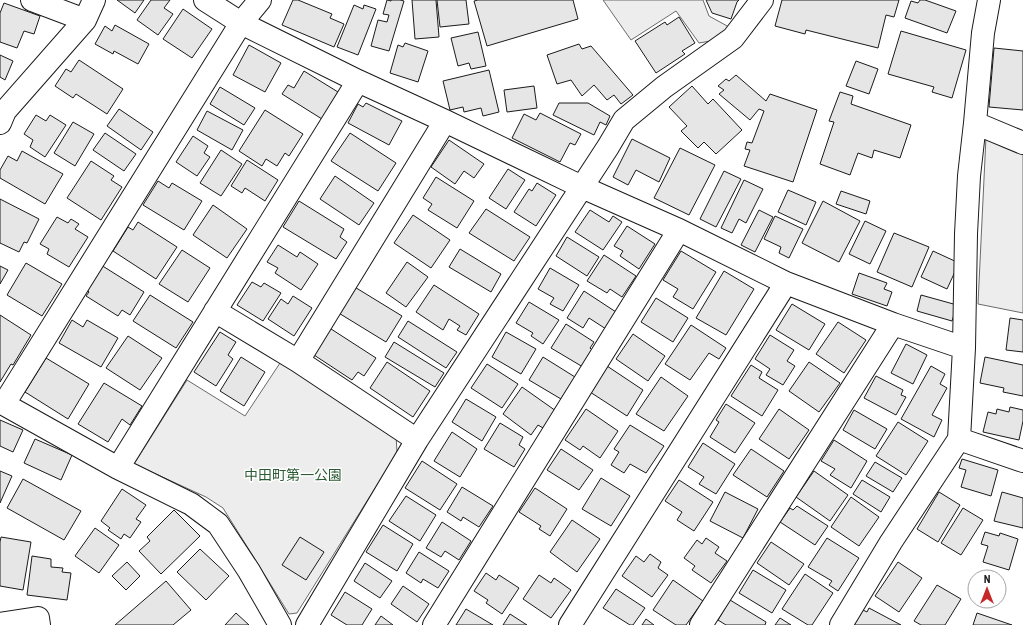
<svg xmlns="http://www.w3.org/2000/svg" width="1023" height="625" font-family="'Roboto Condensed','Noto Sans JP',sans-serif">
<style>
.built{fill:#ededed;stroke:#6a6a6a}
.building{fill:#e6e6e6;stroke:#1a1a1a}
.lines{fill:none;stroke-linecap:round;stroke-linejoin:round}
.minor-casing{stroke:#1a1a1a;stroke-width:24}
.minor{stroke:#fff;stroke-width:22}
.labels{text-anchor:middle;stroke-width:3;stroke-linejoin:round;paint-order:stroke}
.park-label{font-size:14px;fill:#2b5a34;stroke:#fff}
</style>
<rect width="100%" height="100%" fill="#fff"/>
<!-- built -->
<path class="built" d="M603,0H703L709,16L729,27L710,41L699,43L676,11L631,40Z
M986,137L1023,154V313L978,304Z
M280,363L396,434L397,453L297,613L289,614L223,508L206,497L134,464L187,380L245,416Z"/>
<!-- building -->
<path class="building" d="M117,0H144L135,13Z
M151,0H170L164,8L173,14L158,35L137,20Z
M293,0H298L332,14L330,18L344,24L334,47L282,25Z
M387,0L391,1V0H400L404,1L389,51L371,46L378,20L387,22L389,15L383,14Z
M412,0H436L439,37L415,39Z
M437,0H466L469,24L440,27Z
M478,0H573L578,19L487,46L474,1Z
M706,0H739L737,2L731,19L712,13Z
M782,0H899L894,17L886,15L878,48L806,30L805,34L775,26Z
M920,0H925L956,11L947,33L905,18L911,1L918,3Z
M4,3L40,16L34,34L24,31L17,48L0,42V13Z
M354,5L363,9L364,5L376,9L358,55L337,47Z
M183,9L212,29L192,58L163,39Z
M679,17L695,43L682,51L685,54L656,73L635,41L665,22L667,25Z
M115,25L149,44L138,64L114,51L113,54L95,44L105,26L112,31Z
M901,31L966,50L952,98L932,92L934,87L888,74Z
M478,32L486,66L471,69L469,63L458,66L451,38Z
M405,43L428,51L418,82L390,73L398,45L403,47Z
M579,44L582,49L591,46L633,95L621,104L614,95L607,100L594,85L582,96L571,80L557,84L547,55Z
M249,45L281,63L265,92L233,75Z
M994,48L1023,51V110L989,107Z
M0,55L13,61L5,80L0,77Z
M79,60L123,89L107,114L76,94L73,98L55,86L66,69L71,72Z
M856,61L878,69L869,94L846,86Z
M489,70L499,112L483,116L481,108L464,112L463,107L450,110L443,81Z
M304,71L338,92L322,119L282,94L288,85L294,88Z
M736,75L766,101L770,94L817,110L793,182L744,166L750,150L745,149L747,142L752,143L764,111L759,109L750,120L719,94L724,90L718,86L726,79L729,81Z
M534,86L537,108L507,112L504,90Z
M692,86L708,104L713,99L742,130L716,154L704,142L698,148L681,131L687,126L669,107Z
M220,87L255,108L244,125L210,104Z
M840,92L853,96L851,104L911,125L900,158L874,150L872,158L858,153L850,175L820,164L834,122L829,121Z
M366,103L402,121L389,145L348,123L358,104L363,107Z
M559,103H588L610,116L606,125L600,122L594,135L553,115Z
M119,109L153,132L141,150L107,126Z
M265,110L303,134L289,156L285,153L277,166L266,159L262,166L239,151Z
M207,111L243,130L232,150L197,130Z
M540,113L581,134L575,145L570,143L560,162L512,138L524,114L536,120Z
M36,115L46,121L50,115L66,125L45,157L30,147L33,140L24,134Z
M73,122L94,134L75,166L54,153Z
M105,133L136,154L124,171L93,150Z
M350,133L396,163L378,191L331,161Z
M193,136L208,146L204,153L210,157L197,176L176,162Z
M632,139L670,158L659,182L636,170L628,185L613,177Z
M449,140L484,164L474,178L464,171L455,184L431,167Z
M680,148L715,165L689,215L654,198Z
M221,150L242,164L221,196L200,183Z
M22,151L63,174L45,204L0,178V170L8,156L17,161Z
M247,160L278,180L265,201L245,188L242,193L231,186Z
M91,161L114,176L111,180L122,187L101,220L67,198Z
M508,169L525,180L506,209L489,198Z
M724,171L741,179L716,227L700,219Z
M335,176L374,203L359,225L320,199Z
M436,177L474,201L457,228L428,210L432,204L423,198Z
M744,180L763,189L746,223L739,219L732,233L721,228Z
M158,181L169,188L172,183L202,201L184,230L143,205Z
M537,183L556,195L536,226L514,212L529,189L532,191Z
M788,190L816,202L806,225L778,212Z
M841,191L870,201L866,214L836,204Z
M0,199L39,219L27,243L24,242L19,252L0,243Z
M299,201L344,229L340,237L347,242L336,259L283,227Z
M823,201L860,221L839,262L802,243Z
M213,205L247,229L227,258L193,235Z
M486,209L530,237L514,261L469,233Z
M590,210L609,222L613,216L622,222L603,250L575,232Z
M759,210L773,217L755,252L741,245Z
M413,215L450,240L431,268L394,243Z
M775,216L803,229L789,258L779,253L781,247L764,239Z
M57,217L68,223L71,219L79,224L75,229L88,237L69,267L47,254L49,249L40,244Z
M865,221L886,231L870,264L849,254Z
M138,222L177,247L156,279L113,251L128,227L133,230Z
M627,226L655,244L639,269L620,256L623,251L614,246Z
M894,233L929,247L912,287L877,272Z
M567,237L599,257L587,276L556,256Z
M278,245L297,257L300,252L318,264L301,290L275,273L278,268L267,262Z
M460,249L501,274L491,292L449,267Z
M182,250L210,268L188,302L159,284Z
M681,251L716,272L693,309L673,297L678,289L663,280Z
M933,251L959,263L947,289L921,277Z
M604,255L636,276L622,297L610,289L607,293L587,281Z
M407,262L428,277L406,307L386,293Z
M26,263L62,284L42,316L7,295Z
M101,265L144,292L130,315L122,310L118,316L86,296L89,292L86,289Z
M0,266L8,270L0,284Z
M550,268L579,285L563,311L550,304L554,298L538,289Z
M724,271L754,289L726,335L696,318Z
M859,273L887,283L884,289L892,292L887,306L852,294Z
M252,282L261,287L264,283L281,293L263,321L237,305Z
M434,285L479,314L466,335L457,330L460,326L449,319L443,330L416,312Z
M353,286L402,316L386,342L337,312Z
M584,291L616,312L606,329L589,318L583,328L567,318Z
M150,295L193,322L176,348L133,321Z
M921,295L957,305L952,321L917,311Z
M293,296L312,308L294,336L268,319L281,299L288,304Z
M656,298L688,318L673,342L641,322Z
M529,302L559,320L543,344L531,336L533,333L516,323Z
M792,304L825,324L809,350L776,330Z
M0,315L31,335L13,365L11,364L0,382Z
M1010,318L1023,320V352L1006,350Z
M72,320L83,327L87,320L118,338L101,367L59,343Z
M408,321L457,352L446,368L398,337Z
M838,322L866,340L844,373L816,354Z
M566,324L594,342L590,348L593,351L583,367L551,348Z
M691,325L726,348L719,359L709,353L690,380L665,364Z
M328,327L376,358L364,376L358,372L352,380L311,353Z
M220,332L236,342L228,355L233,359L216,386L194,372Z
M506,332L536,349L521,374L492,357Z
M633,334L665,356L648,381L616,359Z
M770,335L794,350L787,361L795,366L783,385L766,375L770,369L755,359Z
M128,336L162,358L140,390L106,368Z
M394,342L444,373L435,387L385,357Z
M906,344L927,355L913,384L891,373Z
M241,357L265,372L244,406L220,391Z
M543,357L575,377L561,399L529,380Z
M985,357L1023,365V396L1003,392L1004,388L980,383Z
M46,358L89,384L68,419L25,392Z
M387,362L430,391L413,417L370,388Z
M809,362L840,383L819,412L789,391Z
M487,364L518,384L502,408L471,388Z
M751,365L762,372L759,378L778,390L762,416L731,396Z
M607,366L643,390L627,416L590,392Z
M931,366L945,374L940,384L947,388L932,415L942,420L934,437L901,419Z
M876,376L903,390L901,395L906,397L896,415L864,398Z
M661,377L688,396L664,431L636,414Z
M104,383L142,406L130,425L122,419L108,442L78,424Z
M522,387L556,411L543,428L538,425L531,435L503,414Z
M466,399L496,417L482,441L452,422Z
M726,404L755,423L735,453L710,437L719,422L716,420Z
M1010,407L1023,410V421L1019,440L983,432L988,412L996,414L997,409L1009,412Z
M586,409L618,431L600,458L583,446L580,450L565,440Z
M779,409L809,430L789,459L759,439Z
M854,410L887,429L875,449L843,430Z
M0,420L23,430L13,452L0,446Z
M898,422L928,441L906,475L876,456Z
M500,423L523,437L519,445L525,449L514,467L484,449Z
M630,425L664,446L646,473L630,464L624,473L611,465L619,452L614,449Z
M452,432L477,449L460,477L434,461Z
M35,439L72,455L61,480L24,463Z
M834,440L867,461L851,488L830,475L835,469L821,461Z
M703,443L735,464L716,494L699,484L704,477L688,467Z
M561,449L593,470L579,490L547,470Z
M751,449L784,471L767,497L733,475Z
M962,459L998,470L991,496L961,487L966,470L959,468Z
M422,461L457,484L440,510L405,488Z
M875,462L902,478L893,492L866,476Z
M0,471L12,476L0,503Z
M814,471L848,495L830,521L796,497Z
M601,478L630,496L611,526L582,509Z
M23,479L81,511L64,540L7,508Z
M679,480L713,502L694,531L677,520L682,512L665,501Z
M862,480L890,497L881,512L853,494Z
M462,487L493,506L479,527L463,517L461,521L447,512Z
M535,488L567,509L550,536L539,529L541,526L519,512Z
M122,489L146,505L136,519L141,522L130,538L124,534L121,539L108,530L110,528L101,521Z
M725,492L758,509L743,538L710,521Z
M939,492L960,505L938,542L917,529Z
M1002,492L1023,498V528L994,521Z
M406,496L436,515L420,541L389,521Z
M851,497L879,517L859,546L831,527Z
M797,506L828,526L815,545L780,522L790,508L793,510Z
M963,508L983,520L961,555L941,543Z
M174,510L200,536L161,574L139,551L150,541L147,537Z
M572,520L600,539L577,572L550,552Z
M442,522L471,541L459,560L445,551L441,557L426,548Z
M383,525L413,544L397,571L366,552Z
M95,528L119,545L99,573L75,556Z
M985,532L999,536L1000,533L1018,539L1009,570L983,562L988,546L981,544Z
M1,537L31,542L23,590L0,586V542Z
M300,537L324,552L306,580L282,565Z
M706,538L719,547L715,553L727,561L711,583L692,570L695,566L684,558L697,540L702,544Z
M827,538L859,558L838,591L829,585L832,581L808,567Z
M771,542L804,564L789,585L757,563Z
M200,549L229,576L206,600L177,572Z
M419,552L449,571L438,588L423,579L421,583L406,573Z
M650,554L661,562L658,568L668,575L652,597L622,576L636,556L644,562Z
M32,556L51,559V567L63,568L62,572L71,573L67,600L27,595Z
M127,562L140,576L126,590L112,576Z
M898,562L922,578L899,612L875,596Z
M365,563L392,581L380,598L354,581Z
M753,570L786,590L772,613L739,593Z
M486,573L496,580L499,575L519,588L502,614L486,603L488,600L474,591Z
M805,574L833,593L812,625H808L782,609Z
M539,575L551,583L554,578L571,590L551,618L523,599Z
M673,580L703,601L686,625H676L653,610Z
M166,581L191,610L173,625H115Z
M937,585L961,599L945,625H921L914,621Z
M403,586L429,604L417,622L391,604Z
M616,589L645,608L633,625H630L603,608Z
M345,592L372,609L362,625H347L331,615Z
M730,600L766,622L765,625H726L718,620Z
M869,608L901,625H854L863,610L867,612Z
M466,609L493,625H456Z
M236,613L249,625H225Z
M977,613L1012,625H973Z
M510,614L527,625H503Z
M381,616L393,625H375Z
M780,618L791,625H775Z
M646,619L654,625H642Z"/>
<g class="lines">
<defs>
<path id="minor" d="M32,0L85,20
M205,0L241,23L358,81L445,121L582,187L679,230L786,283L893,324L964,348
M0,123L5,111L85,20L94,0
M975,123L1023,143
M215,311L298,361L417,440
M298,361L445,121
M0,402L118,468L191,504L218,524L249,571L280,625
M4,404L241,23L260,0
M959,439L1023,461
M118,468L358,81
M0,624L38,618L39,625
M307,625L417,440L608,147L624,120L664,87L733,38L762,0
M434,625L679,230
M570,625L786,283
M701,625L893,324
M841,625L891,542L959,439L964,348L966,234L969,176L975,123L983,33L989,0"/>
</defs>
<!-- minor casing -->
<use href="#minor" class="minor-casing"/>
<!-- minor -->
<use href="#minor" class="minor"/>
</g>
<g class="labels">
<!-- park labels -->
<g class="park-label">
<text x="293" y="480">中田町第一公園</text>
</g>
</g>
<!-- north arrow -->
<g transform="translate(987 589)"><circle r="19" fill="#ffffff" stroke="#a3a3a3"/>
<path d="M0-3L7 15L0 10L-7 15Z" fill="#c62828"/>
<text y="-6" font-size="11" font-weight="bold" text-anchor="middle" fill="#1a1a1a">N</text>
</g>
</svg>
